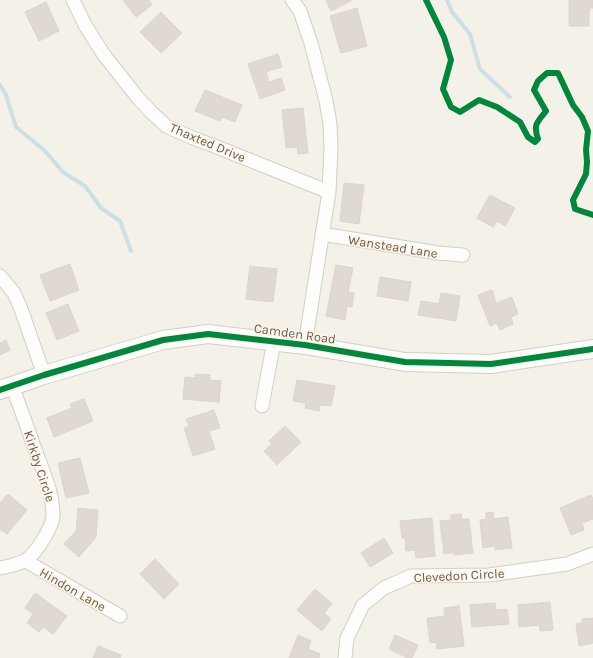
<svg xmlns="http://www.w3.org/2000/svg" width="593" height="658" font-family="Karla,sans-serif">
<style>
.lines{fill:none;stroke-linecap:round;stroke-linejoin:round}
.stream{stroke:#ccdfe2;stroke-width:4}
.building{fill:#e0d9d2;stroke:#dcd4cc}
.street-casing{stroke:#d3cec7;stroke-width:15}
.secondary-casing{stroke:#d4cec7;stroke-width:20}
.street{stroke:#fdfdfc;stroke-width:13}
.secondary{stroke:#fdfdfc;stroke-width:18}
.cycleway-casing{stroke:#fcf6e9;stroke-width:8}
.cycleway{stroke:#00873e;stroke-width:6}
.labels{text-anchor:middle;stroke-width:3;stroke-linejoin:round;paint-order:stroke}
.street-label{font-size:13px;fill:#6d5b4d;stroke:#fcf6e9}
</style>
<rect width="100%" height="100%" fill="#f4f1e9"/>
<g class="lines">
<!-- stream -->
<path class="stream" d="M447,0L452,12L470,34L480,69L510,97
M0,85L6,95L16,127L44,150L63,172L85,186L101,208L120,221L131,251"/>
</g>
<!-- building -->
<path class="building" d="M123,0H149L152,5L136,17Z
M326,0H351V1L331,11Z
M569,0H593V8H589V26H569Z
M46,2L59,31L39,41L25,12Z
M357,8L367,46L341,53L330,16Z
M161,12L182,33L161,53L140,32Z
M278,54L282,67L266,72L269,82L281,78L285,90L260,99L248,64Z
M205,90L242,105L235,122L222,117L220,121L195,111Z
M303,108L308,153L298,154L297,147L286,148L282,110Z
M344,183L364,185L359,224L340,221Z
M490,195L515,208L505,226L497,221L493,227L477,218Z
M70,264L79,290L50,301L40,275Z
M336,265L353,268L348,292L354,293L352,307L347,306L345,320L326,316Z
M250,266L277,269L273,302L246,299Z
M380,277L411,282L408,301L377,296Z
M492,290L496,303L512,297L518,314L511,317L513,324L500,330L497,323L490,326L478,295Z
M441,293L460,296L456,321L418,315L421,301L439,304Z
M68,304L79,331L57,340L46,313Z
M6,340L10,350L0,355V343Z
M196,374L210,375V380L221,381L219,402L183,399L185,377L195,378Z
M297,380L335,386L331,406L320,405L319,411L305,408L306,403L293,401Z
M84,399L93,421L54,437L47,418L72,408L70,404Z
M214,410L220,428L209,431L215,449L193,456L184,428L189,426L186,419Z
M285,426L301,442L277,465L264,451L272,444L269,441Z
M80,458L89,493L66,498L58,463Z
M8,494L27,510L7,534L0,529V503Z
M591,495L593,499V519L582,523L584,530L571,535L560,508Z
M78,508L98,510L96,537L79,557L64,544L76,531Z
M493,512L494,519L508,517L512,548L495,550V546L483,548L480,520L486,519V513Z
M461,514L462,519H469L473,553L454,555L453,550H451L452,553L444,554L440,521L451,520V515Z
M432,518L435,556L416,558L415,550L406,551L405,538H402L400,521Z
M384,538L393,553L370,567L361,553Z
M155,559L179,584L164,599L140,574Z
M315,589L332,604L324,613L331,619L322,631L297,610Z
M35,593L67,616L53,634L43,627L39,632L27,623L33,614L25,608Z
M550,602L553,630L540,631L539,625L519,627L518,605Z
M495,603L496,610L507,609L509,624L472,627L470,605Z
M459,606L464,646L437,649L436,642L430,643L427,618L445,616L444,608Z
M593,618V643L579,646L576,624L582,623V619Z
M298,635L311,641L308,649L320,654L319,658H289Z
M395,635L418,645L412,658H408L389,649Z
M98,646L121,655L120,658H93Z"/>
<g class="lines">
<defs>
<path id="street" d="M73,0L85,25L104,55L138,98L151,112L166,126L193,138L222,149L329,192
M292,0L300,11L311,43L326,101L330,124L331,148L329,192L305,345
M322,234L438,253L463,255
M0,276L14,293L21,309L44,375
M262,406L274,341
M26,561L120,616
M0,568C6,567 22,563 26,560C36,553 54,526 53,514C53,493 44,474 37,455C29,432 21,409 12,386
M345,658L347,638L363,605L384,588L411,576L489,575L567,564L593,554"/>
<path id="secondary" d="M0,390L44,375L163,340L208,334L305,345L405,362L491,364L593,349"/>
</defs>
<!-- street casing -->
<use href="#street" class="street-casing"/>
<!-- secondary casing -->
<use href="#secondary" class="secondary-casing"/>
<!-- street -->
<use href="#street" class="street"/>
<!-- secondary -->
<use href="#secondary" class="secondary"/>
<defs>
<path id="cycleway" d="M426,0L444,37L451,60L443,89L451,107L460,112L479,100L497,107L520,122L528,137L535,142L538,139C533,124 537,123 546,111L534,90L538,81L547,73H558L573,105L582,117L588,131L586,150L587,162L586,174L573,200L575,209L593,215
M0,390L44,375L163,340L208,334L305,345L405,362L491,364L593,349"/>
</defs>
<!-- cycleway casing -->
<use href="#cycleway" class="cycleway-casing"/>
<!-- cycleway -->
<use href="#cycleway" class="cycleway"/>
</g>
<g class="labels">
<!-- street labels -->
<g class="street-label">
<text transform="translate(208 142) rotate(23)" y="5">Thaxted Drive</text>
<text transform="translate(393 246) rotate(9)" y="5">Wanstead Lane</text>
<text transform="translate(295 333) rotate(8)" y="5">Camden Road</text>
<text transform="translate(40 466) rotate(72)" y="5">Kirkby Circle</text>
<text transform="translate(459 575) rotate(-3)" y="5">Clevedon Circle</text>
<text transform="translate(73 589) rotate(30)" y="5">Hindon Lane</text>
</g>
</g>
</svg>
